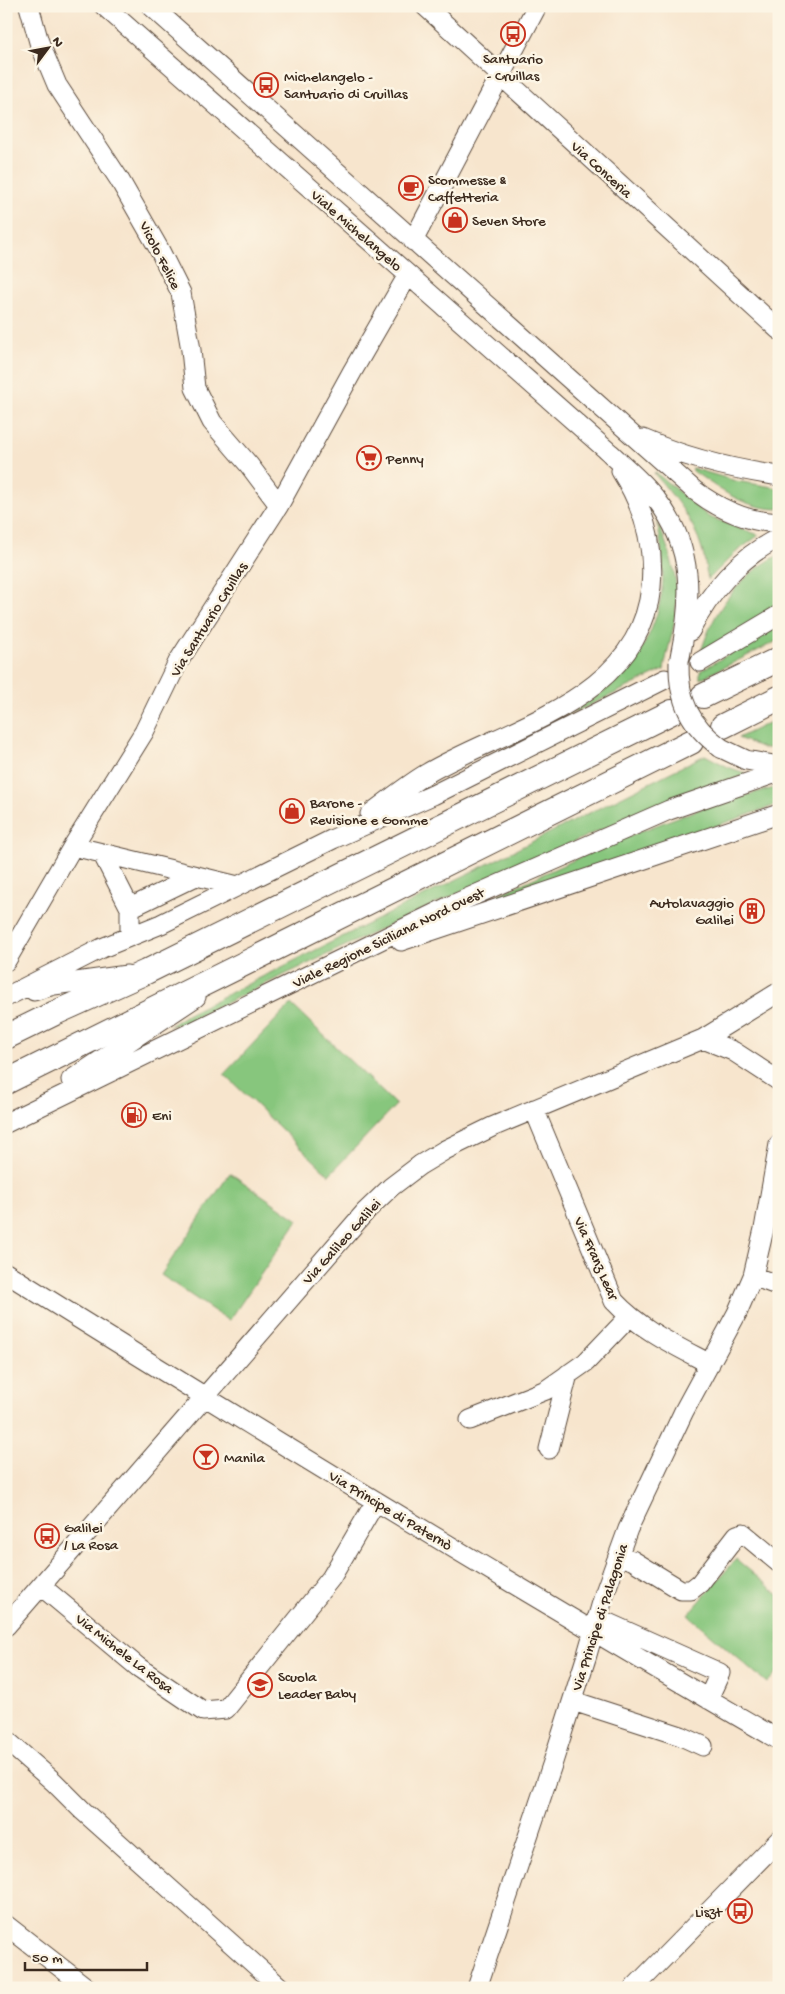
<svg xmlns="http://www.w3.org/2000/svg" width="785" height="1994" font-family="'Gochi Hand',sans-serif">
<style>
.green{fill:#87c67d;stroke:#61784e}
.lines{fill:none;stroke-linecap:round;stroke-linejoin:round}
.minor-casing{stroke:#574638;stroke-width:21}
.major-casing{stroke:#574638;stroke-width:26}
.minor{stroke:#fff;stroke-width:19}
.major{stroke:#fff;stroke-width:24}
.minor-bridge-casing{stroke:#574638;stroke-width:21;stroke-linecap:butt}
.minor-bridge{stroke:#fff;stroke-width:19}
.labels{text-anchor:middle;stroke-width:5;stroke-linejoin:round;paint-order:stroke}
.poi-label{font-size:15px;fill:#3b2a1e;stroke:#fcf5e5;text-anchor:start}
.street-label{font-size:15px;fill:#3b2a1e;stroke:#fcf5e5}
</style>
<rect width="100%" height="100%" fill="#fcf5e5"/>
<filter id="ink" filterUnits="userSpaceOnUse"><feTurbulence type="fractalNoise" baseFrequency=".02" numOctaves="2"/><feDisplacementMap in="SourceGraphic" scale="10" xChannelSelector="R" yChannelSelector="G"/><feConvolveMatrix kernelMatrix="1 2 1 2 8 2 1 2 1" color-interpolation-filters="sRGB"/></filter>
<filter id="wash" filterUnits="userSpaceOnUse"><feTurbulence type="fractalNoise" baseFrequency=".0096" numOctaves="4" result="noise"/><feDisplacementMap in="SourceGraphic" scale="20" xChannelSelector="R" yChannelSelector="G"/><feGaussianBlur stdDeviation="1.12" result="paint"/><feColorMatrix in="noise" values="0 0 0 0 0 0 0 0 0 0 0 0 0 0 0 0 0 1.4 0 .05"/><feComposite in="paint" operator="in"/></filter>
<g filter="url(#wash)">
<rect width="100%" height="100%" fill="#f7e5cd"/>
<!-- green -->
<path class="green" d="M692,468L736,481L779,488V509C745,509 719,489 693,471Z
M655,472L709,517L759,535L735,553L708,580C706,571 705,560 702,549C694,520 673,496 654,473Z
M657,521C669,549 679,577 676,608C675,629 667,649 664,670L550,724C570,713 590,702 608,688C641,662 663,616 663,574C663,556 660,539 657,521Z
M779,555V605L744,628L701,652C713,611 739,575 779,555Z
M779,625V640L700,679V671Z
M779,718V748H763L738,738Z
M705,755L728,767L745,773L746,775C673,798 604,828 535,859C416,911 299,968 182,1024L169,1026L188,1014Z
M779,787V804L482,907L466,909C568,864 669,811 779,787Z
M291,1004L396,1105L329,1175L224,1074Z
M230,1173L298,1220L229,1321L161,1275Z
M736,1559L779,1595V1670L767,1683L688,1615Z"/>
</g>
<g filter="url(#ink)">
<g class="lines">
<defs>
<path id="minor" d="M29,6L39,42L57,85L119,179L159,249L181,293L191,350L195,388L212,422L249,465L279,505
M104,6L610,453C626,468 643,482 656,499C695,548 692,600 680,657
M151,6L694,490C719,509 747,522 779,523
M425,6L779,330
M413,241L537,6
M643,439C686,458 732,469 779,476
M690,631C709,593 740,556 779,538
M700,662L779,615
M721,748L746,760L779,766
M370,814C388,801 406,786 426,774C507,726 639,701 651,587C655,545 643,506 621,471
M73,846L238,886
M102,853L130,908
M130,936V908L196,876
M401,941L779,814
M6,961L73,846L144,732L178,662L279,505L352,372L408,275
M34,991L54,985L127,975
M6,997L102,948L161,924L333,839L433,795L665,679
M703,1039L733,1051L779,1081
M71,1080L196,997
M534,1109L614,1301C641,1330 676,1346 710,1364
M6,1123L452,905L669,810L779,772
M6,1273C261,1433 518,1589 779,1740
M753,1276L779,1286
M470,1420L546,1390L586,1362L629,1317
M549,1449L568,1374
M618,1556L632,1560L681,1590H691L700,1583L737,1535L743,1533L779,1563
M41,1586L138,1667L203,1711L226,1709L331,1578L376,1501
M597,1618L720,1673L708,1699
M6,1626L366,1211L391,1187L420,1165L445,1150L492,1127L703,1039L779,992
M573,1701L681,1736L703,1746
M6,1740L54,1782L83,1811L281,1988
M6,1925L87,1988
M477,1988L553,1762L586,1658L605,1592L628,1529L684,1411L737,1313L753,1276L764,1229L779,1144
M634,1988L779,1840"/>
<path id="major" d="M703,696L779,659
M723,726L779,698
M6,1037L55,1013L146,972L672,712
M6,1082L691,742"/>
</defs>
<!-- minor casing -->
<use href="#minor" class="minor-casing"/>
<!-- major casing -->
<use href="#major" class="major-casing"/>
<!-- minor -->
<use href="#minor" class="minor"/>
<!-- major -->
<use href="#major" class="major"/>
<defs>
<path id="minor-bridge" d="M679,662C678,701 690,725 721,748"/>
</defs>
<!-- minor-bridge casing -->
<use href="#minor-bridge" class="minor-bridge-casing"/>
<!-- minor-bridge -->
<use href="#minor-bridge" class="minor-bridge"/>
</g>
</g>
<!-- icons -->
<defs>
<symbol id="bus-ring" viewBox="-11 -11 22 22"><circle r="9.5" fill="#fcf5e5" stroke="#c8321e" stroke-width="1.5"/><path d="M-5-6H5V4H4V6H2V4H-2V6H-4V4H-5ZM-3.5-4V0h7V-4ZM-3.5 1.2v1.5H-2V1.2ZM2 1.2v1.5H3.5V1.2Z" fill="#c8321e"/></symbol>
<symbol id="cafe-ring" viewBox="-11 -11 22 22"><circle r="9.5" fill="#fcf5e5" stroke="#c8321e" stroke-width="1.5"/><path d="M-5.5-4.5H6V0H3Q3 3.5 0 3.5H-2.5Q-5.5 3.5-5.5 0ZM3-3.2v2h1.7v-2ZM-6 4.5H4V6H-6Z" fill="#c8321e"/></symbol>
<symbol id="shop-ring" viewBox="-11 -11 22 22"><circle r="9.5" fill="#fcf5e5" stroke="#c8321e" stroke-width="1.5"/><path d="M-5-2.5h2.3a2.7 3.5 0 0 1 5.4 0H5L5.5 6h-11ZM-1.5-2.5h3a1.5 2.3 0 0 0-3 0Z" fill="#c8321e"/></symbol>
<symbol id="supermarket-ring" viewBox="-11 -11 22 22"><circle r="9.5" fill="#fcf5e5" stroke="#c8321e" stroke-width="1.5"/><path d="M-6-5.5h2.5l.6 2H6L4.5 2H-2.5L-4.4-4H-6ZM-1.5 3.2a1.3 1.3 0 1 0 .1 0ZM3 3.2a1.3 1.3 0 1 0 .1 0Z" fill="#c8321e"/></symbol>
<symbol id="building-ring" viewBox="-11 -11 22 22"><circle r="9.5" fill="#fcf5e5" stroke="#c8321e" stroke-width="1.5"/><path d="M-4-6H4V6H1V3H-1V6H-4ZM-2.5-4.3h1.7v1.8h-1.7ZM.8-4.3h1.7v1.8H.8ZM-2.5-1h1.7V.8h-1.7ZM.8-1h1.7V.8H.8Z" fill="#c8321e"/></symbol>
<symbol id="fuel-ring" viewBox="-11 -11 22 22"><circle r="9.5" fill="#fcf5e5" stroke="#c8321e" stroke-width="1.5"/><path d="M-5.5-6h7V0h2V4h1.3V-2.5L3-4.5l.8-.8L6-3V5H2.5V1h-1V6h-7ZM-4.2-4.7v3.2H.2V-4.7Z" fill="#c8321e"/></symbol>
<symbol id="bar-ring" viewBox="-11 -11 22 22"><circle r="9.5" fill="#fcf5e5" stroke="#c8321e" stroke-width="1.5"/><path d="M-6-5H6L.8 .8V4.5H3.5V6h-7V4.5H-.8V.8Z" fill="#c8321e"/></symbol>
<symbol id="school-ring" viewBox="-11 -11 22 22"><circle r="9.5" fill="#fcf5e5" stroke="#c8321e" stroke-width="1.5"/><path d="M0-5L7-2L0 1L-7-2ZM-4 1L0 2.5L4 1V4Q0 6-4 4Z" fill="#c8321e"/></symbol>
</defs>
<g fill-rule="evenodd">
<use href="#bus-ring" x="499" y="20" width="28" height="28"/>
<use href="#bus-ring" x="252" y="71" width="28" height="28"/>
<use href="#cafe-ring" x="397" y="174" width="28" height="28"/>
<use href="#shop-ring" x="441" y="206" width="28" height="28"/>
<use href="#supermarket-ring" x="355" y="444" width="28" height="28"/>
<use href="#shop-ring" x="278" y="797" width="28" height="28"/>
<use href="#building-ring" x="738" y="897" width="28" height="28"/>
<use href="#fuel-ring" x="120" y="1101" width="28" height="28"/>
<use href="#bar-ring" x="192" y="1443" width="28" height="28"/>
<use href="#bus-ring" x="33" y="1522" width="28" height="28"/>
<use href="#school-ring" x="246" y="1671" width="28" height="28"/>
<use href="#bus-ring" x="726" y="1897" width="28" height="28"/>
</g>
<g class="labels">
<!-- poi labels -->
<g class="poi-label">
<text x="513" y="63" text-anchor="middle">Santuario<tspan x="513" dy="17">- Cruillas</tspan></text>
<text x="284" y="81">Michelangelo -<tspan x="284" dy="17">Santuario di Cruillas</tspan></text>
<text x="428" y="184">Scommesse &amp;<tspan x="428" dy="17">Caffetteria</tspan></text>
<text x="472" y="225">Seven Store</text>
<text x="386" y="463">Penny</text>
<text x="310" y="807">Barone -<tspan x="310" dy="17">Revisione e Gomme</tspan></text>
<text x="734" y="907" text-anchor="end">Autolavaggio<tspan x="734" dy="17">Galilei</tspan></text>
<text x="152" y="1120">Eni</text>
<text x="224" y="1462">Manila</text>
<text x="64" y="1532">Galilei<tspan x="64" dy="17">/ La Rosa</tspan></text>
<text x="278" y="1681">Scuola<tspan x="278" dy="17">Leader Baby</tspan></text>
<text x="722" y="1916" text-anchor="end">Liszt</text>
</g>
<!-- street labels -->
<g class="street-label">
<text transform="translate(602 169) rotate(42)" y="5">Via Conceria</text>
<text transform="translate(357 230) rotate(41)" y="5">Viale Michelangelo</text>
<text transform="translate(161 255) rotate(63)" y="5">Vicolo Felice</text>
<text transform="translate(208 619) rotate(-58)" y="5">Via Santuario Cruillas</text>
<text transform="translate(388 937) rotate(-26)" y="5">Viale Regione Siciliana Nord Ovest</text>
<text transform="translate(341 1241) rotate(-48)" y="5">Via Galileo Galilei</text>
<text transform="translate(597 1258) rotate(66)" y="5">Via Franz Lear</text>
<text transform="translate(391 1510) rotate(31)" y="5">Via Principe di Paternò</text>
<text transform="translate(599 1617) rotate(-72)" y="5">Via Principe di Palagonia</text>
<text transform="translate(125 1653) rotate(38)" y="5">Via Michele La Rosa</text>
</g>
</g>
<!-- margin -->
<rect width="785" height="1994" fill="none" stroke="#fcf5e5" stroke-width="25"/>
<!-- north arrow -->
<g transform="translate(48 48) rotate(58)" stroke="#fcf5e5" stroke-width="4" paint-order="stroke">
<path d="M0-4L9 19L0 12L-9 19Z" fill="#3b2a1e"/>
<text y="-8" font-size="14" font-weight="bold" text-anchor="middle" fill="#3b2a1e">N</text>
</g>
<!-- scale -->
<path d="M25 1962v8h122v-8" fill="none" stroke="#3b2a1e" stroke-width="2.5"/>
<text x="32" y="1962" font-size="15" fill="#3b2a1e" stroke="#fcf5e5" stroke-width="4" paint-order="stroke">50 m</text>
</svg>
